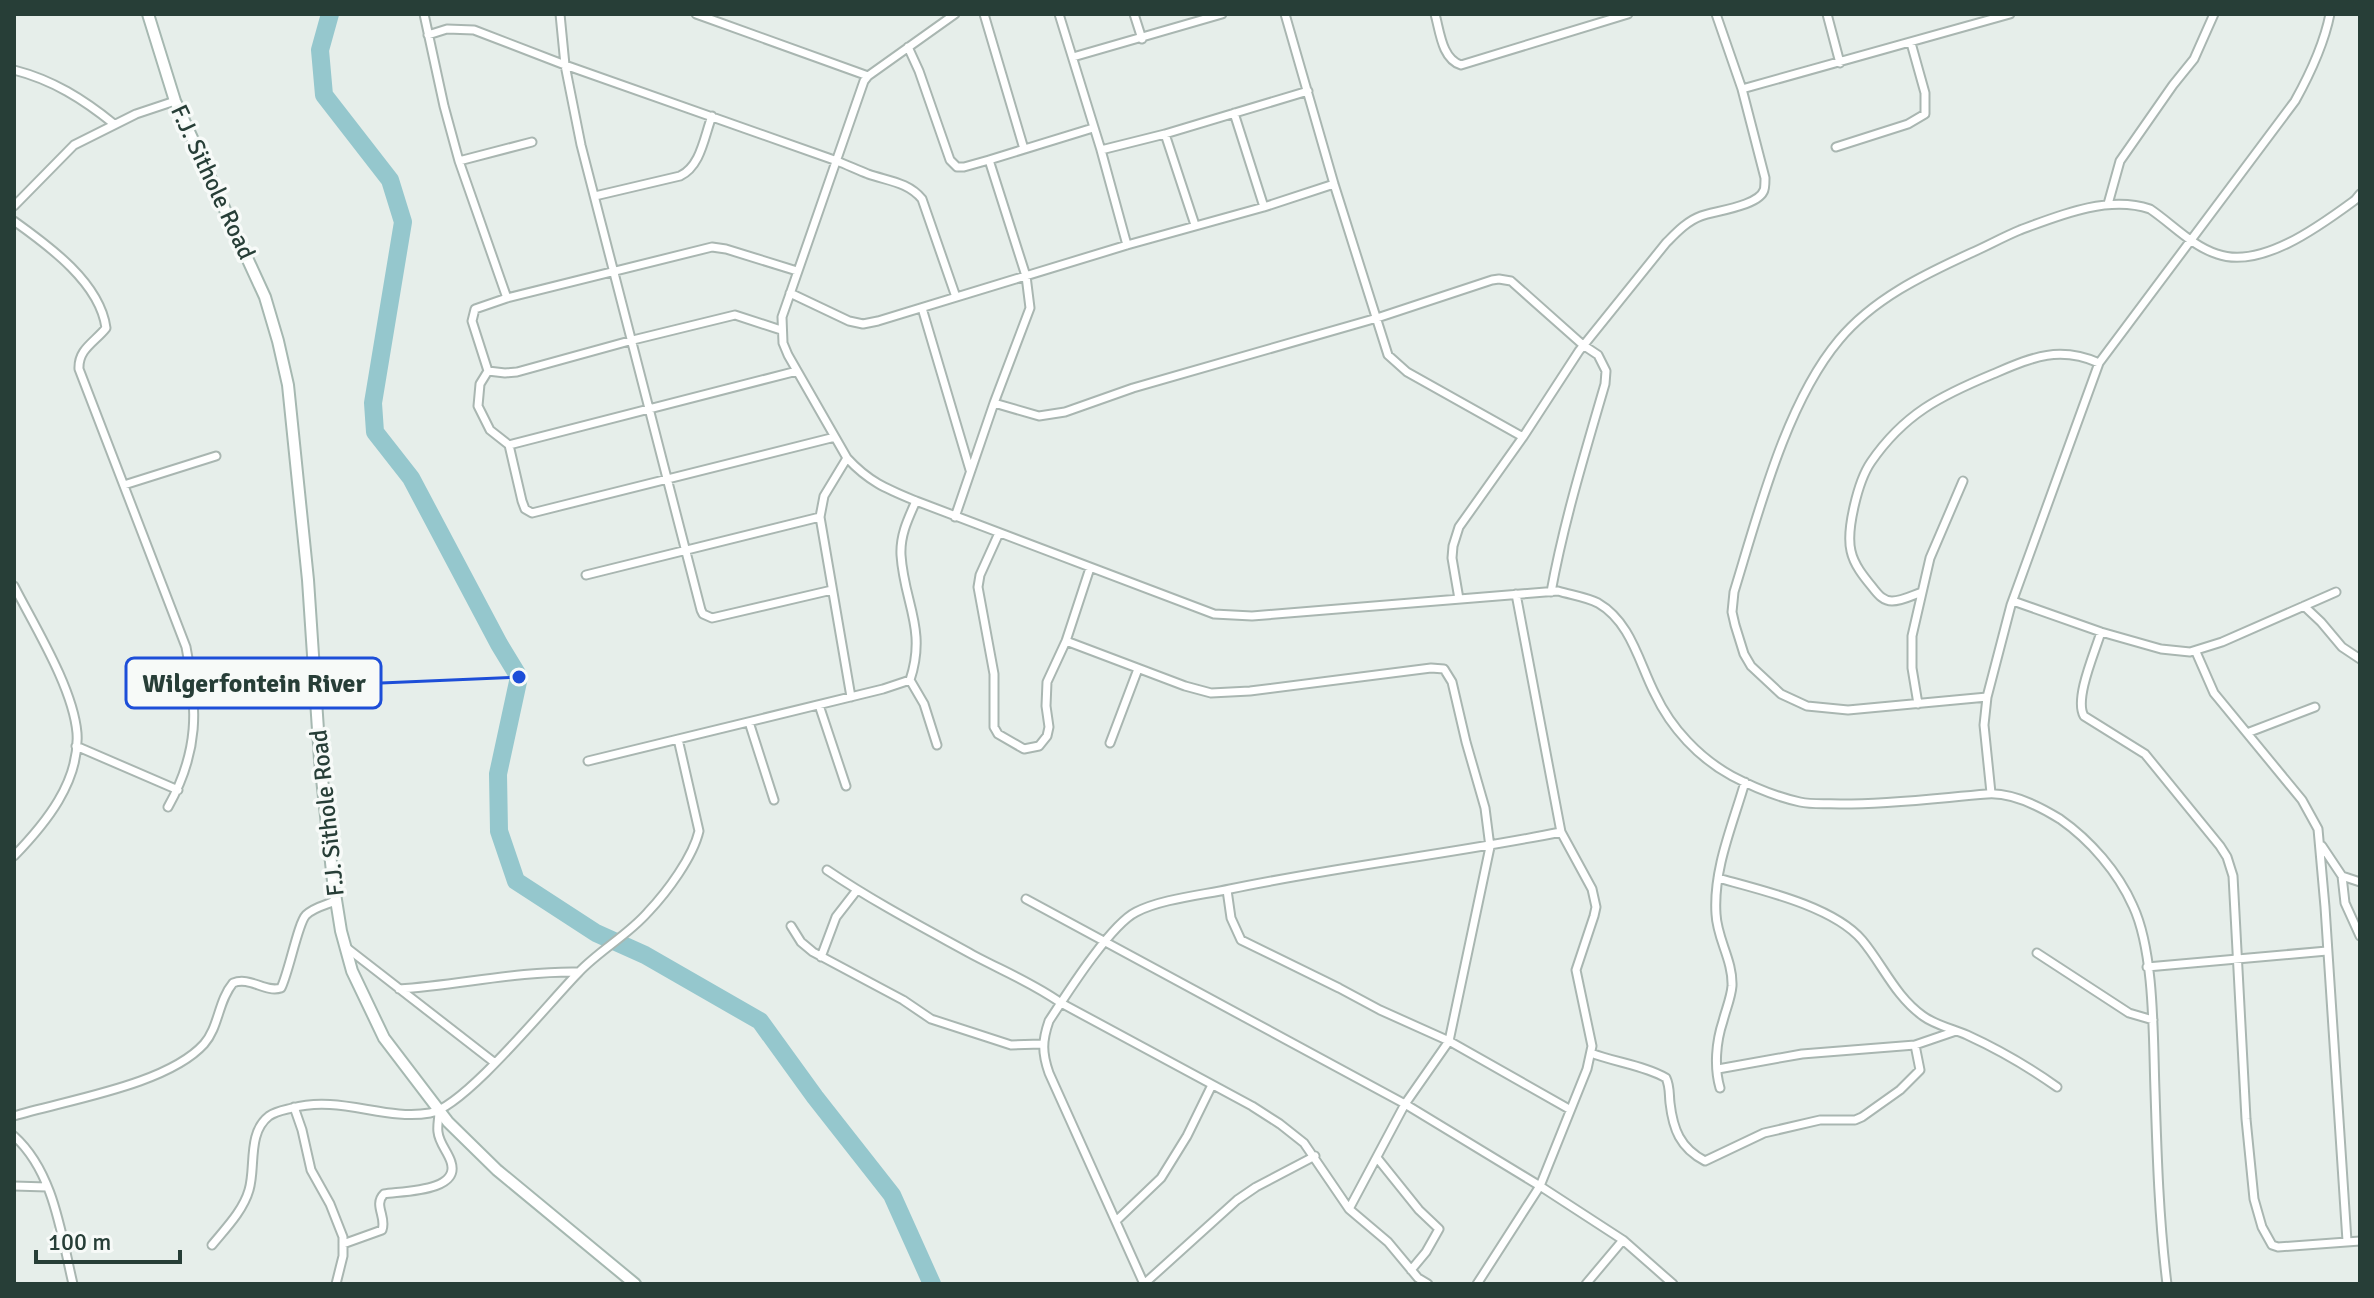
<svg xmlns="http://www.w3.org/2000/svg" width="2374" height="1298" font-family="Signika,sans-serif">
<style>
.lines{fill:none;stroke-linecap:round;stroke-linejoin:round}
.river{stroke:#95c7cd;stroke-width:18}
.street-casing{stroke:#a9b6b1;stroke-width:11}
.secondary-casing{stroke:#a6b8b1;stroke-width:14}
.street{stroke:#fff;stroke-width:7}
.secondary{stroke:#fff;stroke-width:10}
.labels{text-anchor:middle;stroke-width:7;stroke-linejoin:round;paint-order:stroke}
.street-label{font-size:24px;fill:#273e37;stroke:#f7faf8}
.leader{fill:none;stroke:#1d4ed8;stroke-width:3}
.callout-dot{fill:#1d4ed8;stroke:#f7faf8;stroke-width:3}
.callout{fill:#f7faf8;stroke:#1d4ed8;stroke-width:3}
.callout-label{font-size:26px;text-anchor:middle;font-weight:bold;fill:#273e37}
</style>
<rect width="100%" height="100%" fill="#e6eeea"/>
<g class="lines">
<!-- river -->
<path class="river" d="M330,14L320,50L324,95L390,180L403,222L373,403L375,432L411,478L499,644L519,677L498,774L499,831L516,881L596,933L645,955L760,1021L815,1097L892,1195L932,1284"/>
<defs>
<path id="street" d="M424,14L444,106L459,161L507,298
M560,14L565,65L581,145L701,610L703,614L712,618L832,590
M696,14L868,76
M955,14L868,76L864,81L782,317L783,343L788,355L847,458C869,482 887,489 916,501L1214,614L1252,616L1558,591C1571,595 1586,597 1598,603C1631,622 1639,663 1655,694C1671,728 1699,758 1732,776C1753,787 1777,797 1800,802C1813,805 1829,803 1842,804C1891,804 1938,798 1987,794C2012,792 2039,806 2060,819C2090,840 2118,872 2133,906C2155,953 2153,1039 2155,1091C2157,1155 2159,1220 2167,1284
M984,14L1024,149
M1059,14L1101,150L1127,245
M1134,14L1142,39
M1285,14L1334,184L1388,355L1407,372L1523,437
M1435,14C1440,32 1442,59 1461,65L1628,14
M1716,14L1742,89
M1827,14L1840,63
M428,35L447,29L474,30L565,65L837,161C847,165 858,170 868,174C888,181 908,182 922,199L956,297
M908,47L919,71L950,160L957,167H964L989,160L1093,128
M1073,57L1222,14
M14,70C53,80 83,99 114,124
M1234,113L1264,207
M1165,134L1195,225
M1836,147L1908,124L1925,114V93L1911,43
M1101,150L1165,134L1308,91
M459,161L532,142
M595,196L680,176C701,166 704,137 712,116
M2108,204L2120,161L2173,85L2194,59L2214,14
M14,206L74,145L136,114L175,101
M14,221C49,246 100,283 106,328C95,342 78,349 79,369L186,647C198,708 199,752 168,807
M797,271L726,249L712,247L507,298L475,309L472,321L488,371L480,384L478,406L490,430L509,445L522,501L525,509L532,513L835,437
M790,293L849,321L863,324L878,321L1127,245L1264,207L1334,184
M922,308L970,470
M488,371L505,373L517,372L633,340L735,315L781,330
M994,403L1039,416L1065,412L1133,388L1377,318L1492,280L1499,279L1511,281L1583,345L1598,355L1606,371L1605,384C1585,453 1564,521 1551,592
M509,445L797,371
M847,458L824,496L820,517L851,697
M124,485L216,456
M955,517L994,403L1030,308L1026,276L989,160
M999,533L980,575L978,587L994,674V727L998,734L1024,749L1039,746L1047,736L1049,727L1046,706L1047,682L1066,641L1090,568
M586,575L820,517
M14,586C35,627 73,688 77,733C80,782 45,824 14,856
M1922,592C1913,595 1902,601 1892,601C1883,601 1878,594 1873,588C1864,577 1854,565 1851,551C1846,530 1858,481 1871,462C1904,414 1940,396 1993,374C2031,358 2058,345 2099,363
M1459,599L1452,558L1453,546L1459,527L1523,437L1579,351L1666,243C1676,233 1687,221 1701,216C1715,211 1759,206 1764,190C1765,189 1765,179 1765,178L1742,89L2010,14
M2013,601L2101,632L2161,649L2190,652L2222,642L2336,592
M2304,606L2321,622L2342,647L2360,659
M2101,632C2095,652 2074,699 2084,716L2145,754L2220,846L2227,857L2233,876L2246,1119L2254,1199L2262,1227L2272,1245L2278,1247L2360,1241
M1066,641L1185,686L1211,693L1250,691L1431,668L1444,669L1452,682L1466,742L1485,808L1490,847L1449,1041L1405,1104L1349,1209
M2196,652L2214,693L2302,800L2318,829L2325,907L2347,1241
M910,680L924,704L937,745
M1987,697L1848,710L1807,706L1781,694L1751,666L1744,654L1735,625L1732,612L1734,592C1758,514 1786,403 1839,340C1873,299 1923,275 1971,253C1987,246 2003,237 2020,230C2060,215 2108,195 2150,209C2171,223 2192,246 2217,254C2261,270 2321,225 2355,200L2360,194
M1918,704L1912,668V636L1930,558L1963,481
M819,705L846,786
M749,722L774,800
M2247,733L2315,707
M1110,743L1138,669
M76,746L178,790
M588,761L883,689L910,680C927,629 904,603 901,555C900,535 908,519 916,501
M1991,793L1984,725L1987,697L2011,605L2099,363L2295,101C2310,74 2324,44 2330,14
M2322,846L2342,876L2360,882
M827,870C874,902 924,928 973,955C1003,971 1033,983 1061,1003L1252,1106L1280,1124L1304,1143L1349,1209L1388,1242L1418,1278L1428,1284
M2342,876L2345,903L2360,936
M1718,878C1761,890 1833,906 1862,940C1883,965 1895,996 1923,1016C1935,1025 1953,1029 1967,1035C2002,1051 2026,1065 2057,1087
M1227,890L1231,918L1241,940L1339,988L1380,1010L1449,1041L1569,1109
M1026,899L1405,1104L1540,1186L1623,1240L1673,1284
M791,926L801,942L813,952L903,1000L931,1019L1011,1045L1042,1044
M347,948L495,1063
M2037,953L2129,1013L2153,1020
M821,957L836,917L857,890
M2147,967L2327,951
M399,989C459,985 518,971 578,972
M1591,1053C1614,1062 1646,1066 1666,1078C1670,1086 1669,1094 1670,1103C1673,1129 1680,1148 1705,1161L1764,1133L1820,1120H1855L1862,1117L1900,1090L1920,1070L1915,1045
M1718,1069L1802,1054L1915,1045L1956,1031
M1720,1088C1714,1067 1716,1042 1723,1021C1726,1009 1731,998 1732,986C1733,960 1717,939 1716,914C1713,869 1733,824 1745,782
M294,1107L302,1130L311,1170L330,1204L343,1237V1256L336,1284
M14,1116C66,1100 167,1085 204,1044C219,1027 218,1001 233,983C250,976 265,993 281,988C289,972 298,923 306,915C314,907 326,905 335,901
M14,1136C54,1172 61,1234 73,1284
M1378,1159L1419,1210L1439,1229L1426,1252L1411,1270
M14,1186L47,1187
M1116,1221L1161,1178L1187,1136L1212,1085
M343,1244L382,1230C387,1217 373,1205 384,1194C401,1191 461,1192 451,1162C448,1152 439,1143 438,1132C437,1126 439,1118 439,1112
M212,1245C225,1229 243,1211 249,1190C256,1167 247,1133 269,1116C276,1111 284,1110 292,1108C340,1095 385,1121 430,1113C465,1107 551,1000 579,972C600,950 628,935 648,912C667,892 693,857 699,831L678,739
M1144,1284L1049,1073C1042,1053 1042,1041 1049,1021C1066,995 1110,925 1136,912C1161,899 1202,895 1230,889C1340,866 1452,854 1561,832
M1144,1284L1237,1200L1256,1187L1315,1156
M1477,1284L1540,1186L1587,1069L1592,1046L1576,970L1594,916L1596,907L1592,889L1561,832L1516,594
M1586,1284L1623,1240"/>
<path id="secondary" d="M148,14L175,101L265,297L278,341L288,385L308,580L320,760L333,881L341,931L352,971L384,1038L448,1122L497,1170L635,1284"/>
</defs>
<!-- street casing -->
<use href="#street" class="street-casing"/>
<!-- secondary casing -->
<use href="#secondary" class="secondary-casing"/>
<!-- street -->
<use href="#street" class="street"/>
<!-- secondary -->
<use href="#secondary" class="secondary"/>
</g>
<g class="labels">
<!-- street labels -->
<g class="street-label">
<text transform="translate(213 182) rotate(65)" y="8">F.J. Sithole Road</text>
<text transform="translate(327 813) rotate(-96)" y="8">F.J. Sithole Road</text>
</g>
</g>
<!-- callouts -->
<path class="leader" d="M519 677L381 683"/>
<circle class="callout-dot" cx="519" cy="677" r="8"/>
<rect class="callout" x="126" y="658" width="255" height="50" rx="8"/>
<g class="callout-label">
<text x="254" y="692">Wilgerfontein River</text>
</g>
<!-- border -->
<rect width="2374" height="1298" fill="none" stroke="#273e37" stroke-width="32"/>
<!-- scale -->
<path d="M36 1250v12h144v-12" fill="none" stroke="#273e37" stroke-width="4"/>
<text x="48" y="1250" font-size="24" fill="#273e37" stroke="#f7faf8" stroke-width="6" paint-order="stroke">100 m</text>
</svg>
